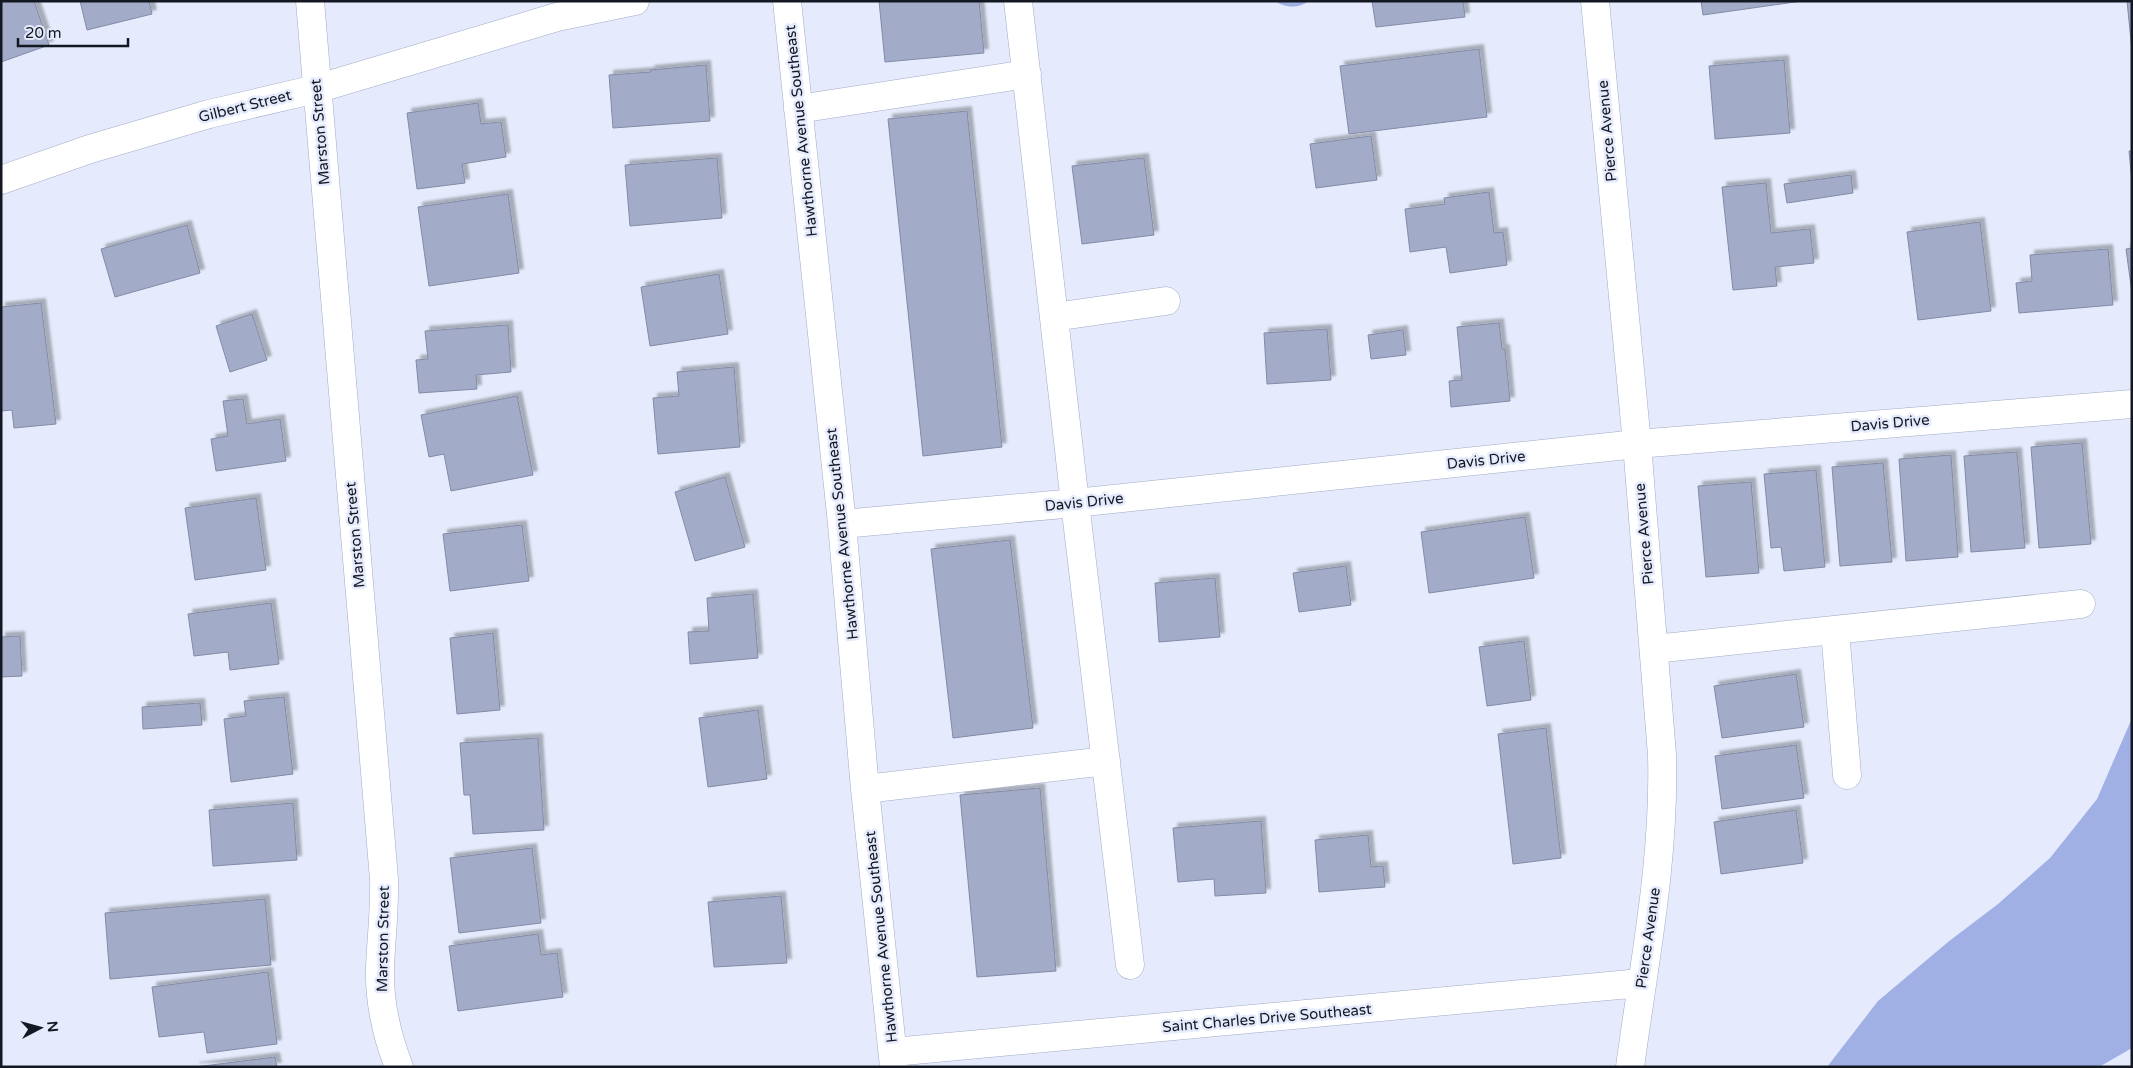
<svg xmlns="http://www.w3.org/2000/svg" width="2133" height="1068" font-family="'Varela Round',sans-serif">
<style>
.water{fill:#a0b0e5}
.building{fill:#a2abc7;stroke:#828ba6;filter:url(#shadow)}
.lines{fill:none;stroke-linecap:round;stroke-linejoin:round}
.minor-casing{stroke:#a2abc7;stroke-width:29}
.minor{stroke:#fff;stroke-width:28}
.labels{text-anchor:middle;stroke-width:5;stroke-linejoin:round;paint-order:stroke}
.street-label{font-size:15px;fill:#141822;stroke:#e5ebfc}
</style>
<defs>
<filter id="shadow"><feDropShadow dx="4.5" dy="-4.5" stdDeviation="1" flood-color="#0004"/></filter>
</defs>
<rect width="100%" height="100%" fill="#e5ebfc"/>
<!-- water -->
<path class="water" d="M1275,1H1309C1298,9 1286,8 1275,1Z
M2132,718V1048L2099,1067H1827L1878,1001L1948,942L1998,904L2050,858L2097,799Z"/>
<!-- building -->
<path class="building" d="M1,1H34L49,45L1,62Z
M80,1H149L152,14L87,30Z
M879,1H979L984,53L885,62Z
M1372,1H1463L1465,17L1376,27Z
M1701,1H1802L1703,15Z
M2127,1H2132V51Z
M1479,49L1487,117L1349,134L1340,66Z
M1784,60L1790,133L1715,139L1709,66Z
M706,65L710,121L613,128L609,75L651,72L650,70Z
M478,103L481,124L501,122L506,157L462,164L465,183L417,189L407,113Z
M967,111L1002,447L923,456L888,119Z
M1371,136L1377,180L1316,188L1310,144Z
M2129,151H2132V181Z
M717,158L722,218L630,226L625,165Z
M1144,158L1154,235L1082,244L1072,166Z
M1851,175L1853,193L1787,203L1784,184Z
M1766,183L1771,233L1810,229L1814,263L1775,267L1777,286L1733,290L1722,187Z
M1489,192L1494,233L1503,232L1507,265L1450,273L1446,247L1410,252L1405,209L1445,204L1444,198Z
M508,194L519,273L429,286L418,207Z
M1980,222L1991,311L1918,320L1907,232Z
M187,225L200,273L115,297L101,249Z
M2132,248V293L2126,249Z
M2108,249L2113,305L2019,313L2016,283L2032,281L2030,255Z
M719,274L728,334L650,346L641,287Z
M41,303L56,424L14,428L12,410L1,411V307Z
M252,314L267,360L230,372L216,326Z
M1499,323L1502,349H1505L1510,401L1451,407L1449,381L1462,380L1457,327Z
M508,325L511,372L476,375L477,389L419,393L416,360L428,359L425,331Z
M1327,329L1331,380L1267,384L1264,333Z
M1403,330L1406,355L1371,359L1368,335Z
M734,367L740,447L658,454L653,398L679,396L677,372Z
M517,396L533,475L451,491L444,454L429,457L421,415Z
M243,399L247,424L280,419L286,461L216,471L211,439L228,436L223,401Z
M2082,443L2091,544L2039,548L2031,447Z
M2017,452L2025,548L1971,552L1964,456Z
M1951,455L1958,557L1906,561L1899,459Z
M1883,463L1892,562L1840,566L1832,467Z
M1816,470L1825,567L1784,571L1781,547L1771,548L1764,474Z
M725,477L745,547L695,561L675,492Z
M1751,482L1759,573L1706,577L1698,486Z
M256,498L266,570L195,580L185,508Z
M1525,517L1534,578L1429,593L1421,532Z
M522,525L529,581L450,591L443,534Z
M1010,540L1033,728L953,738L931,549Z
M1346,566L1351,605L1299,612L1293,573Z
M1215,578L1220,637L1159,642L1155,583Z
M753,594L758,658L690,664L688,632L709,631L707,598Z
M271,603L279,664L230,670L228,652L194,656L188,614Z
M493,633L500,710L457,714L450,638Z
M20,636L22,676L1,677V637Z
M1524,641L1531,700L1487,706L1479,647Z
M1796,674L1804,727L1722,738L1714,686Z
M284,697L293,774L231,782L224,719L246,716L244,701Z
M200,703L202,725L143,729L142,707Z
M758,710L767,779L708,787L699,718Z
M1546,728L1561,858L1513,864L1498,734Z
M538,738L544,830L473,834L470,795H464L460,743Z
M1796,745L1804,798L1722,809L1715,756Z
M1040,788L1056,971L977,977L960,795Z
M293,803L297,860L213,866L209,810Z
M1796,810L1803,863L1721,874L1714,822Z
M1261,821L1266,893L1215,896L1214,879L1178,882L1173,828Z
M1368,835L1371,867L1383,866L1385,887L1319,892L1315,840Z
M532,848L541,923L459,933L450,858Z
M781,896L787,963L714,967L708,902Z
M265,899L271,965L110,979L105,913Z
M538,934L541,955L557,953L563,997L458,1011L449,946Z
M268,972L277,1044L207,1053L204,1032L159,1037L152,987Z
M275,1057L277,1067H195Z"/>
<g class="lines">
<defs>
<path id="minor" d="M310,1L384,879C385,909 381,939 380,968C379,1002 387,1036 399,1067
M787,1L842,524L865,789L894,1067
M1018,1L1075,503L1130,965
M1595,1L1637,444L1662,755C1665,860 1644,963 1630,1067
M798,109L1027,74
M1,180L90,149L209,114L316,89L557,17L635,1
M1054,317L1166,301
M842,524L1075,503L1637,444L2132,404
M1835,630L1847,775
M1654,649L2081,604
M865,789L1106,761
M893,1052L1641,983"/>
</defs>
<!-- minor casing -->
<use href="#minor" class="minor-casing"/>
<!-- minor -->
<use href="#minor" class="minor"/>
</g>
<g class="labels">
<!-- street labels -->
<g class="street-label">
<text transform="translate(245 106) rotate(-14)" y="5">Gilbert Street</text>
<text transform="translate(801 131) rotate(-96)" y="5">Hawthorne Avenue Southeast</text>
<text transform="translate(1607 131) rotate(-95)" y="5">Pierce Avenue</text>
<text transform="translate(320 132) rotate(-95)" y="5">Marston Street</text>
<text transform="translate(1890 423) rotate(-5)" y="5">Davis Drive</text>
<text transform="translate(1486 460) rotate(-6)" y="5">Davis Drive</text>
<text transform="translate(1084 502) rotate(-6)" y="5">Davis Drive</text>
<text transform="translate(842 534) rotate(-96)" y="5">Hawthorne Avenue Southeast</text>
<text transform="translate(1644 534) rotate(-95)" y="5">Pierce Avenue</text>
<text transform="translate(355 535) rotate(-95)" y="5">Marston Street</text>
<text transform="translate(881 937) rotate(-96)" y="5">Hawthorne Avenue Southeast</text>
<text transform="translate(1648 938) rotate(-82)" y="5">Pierce Avenue</text>
<text transform="translate(383 939) rotate(-89)" y="5">Marston Street</text>
<text transform="translate(1267 1018) rotate(-5)" y="5">Saint Charles Drive Southeast</text>
</g>
</g>
<!-- border -->
<rect width="2133" height="1068" fill="none" stroke="#141822" stroke-width="5"/>
<!-- north arrow -->
<g transform="translate(40 1028) rotate(84)" stroke="#e5ebfc" stroke-width="4" paint-order="stroke">
<path d="M0-4L9 19L0 12L-9 19Z" fill="#141822"/>
<text y="-8" font-size="14" font-weight="bold" text-anchor="middle" fill="#141822">N</text>
</g>
<!-- scale -->
<path d="M18 38v8h110v-8" fill="none" stroke="#141822" stroke-width="2.5"/>
<text x="25" y="38" font-size="15" fill="#141822" stroke="#e5ebfc" stroke-width="4" paint-order="stroke">20 m</text>
</svg>
